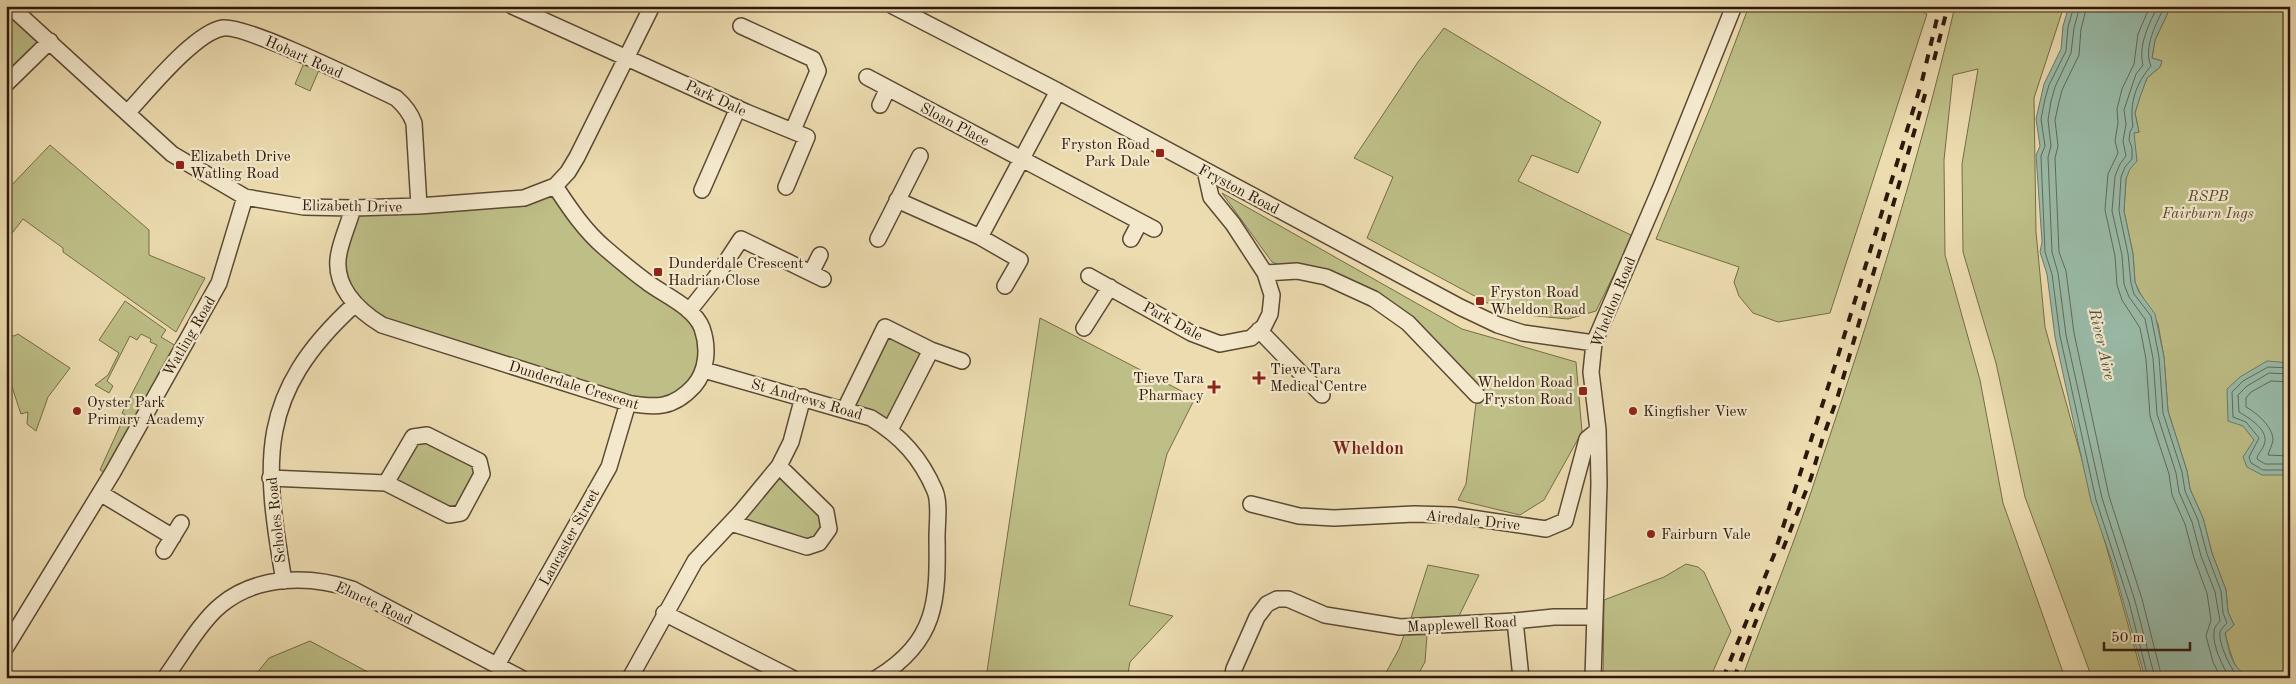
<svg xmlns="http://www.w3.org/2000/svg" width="2296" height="684" font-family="'Old Standard TT',serif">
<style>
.green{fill:#bebf87;stroke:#756c48}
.water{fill:#99bcaa;stroke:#6d7a6a}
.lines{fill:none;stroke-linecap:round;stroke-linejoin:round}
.shore{stroke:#626a5a;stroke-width:1}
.minor-casing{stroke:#5c4934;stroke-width:18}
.minor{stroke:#f3e8cc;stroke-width:15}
.rail{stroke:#2c180a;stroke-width:4;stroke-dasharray:9 9;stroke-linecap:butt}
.poi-dot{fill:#8f2418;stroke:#f3e8cc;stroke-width:2}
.labels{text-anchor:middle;stroke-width:4.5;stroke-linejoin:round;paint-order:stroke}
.street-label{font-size:15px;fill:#2c180a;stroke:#f3e8cc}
.poi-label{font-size:15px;fill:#2c180a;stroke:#f3e8cc;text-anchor:start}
.park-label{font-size:15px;font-style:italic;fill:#584a30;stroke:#f3e8cc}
.water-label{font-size:16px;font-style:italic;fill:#525142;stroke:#f3e8cc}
.quarter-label{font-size:18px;font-weight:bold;fill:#7a1f14;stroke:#f3e8cc}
</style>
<rect width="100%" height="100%" fill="#ecdcb0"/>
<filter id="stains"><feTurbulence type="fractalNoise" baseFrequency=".004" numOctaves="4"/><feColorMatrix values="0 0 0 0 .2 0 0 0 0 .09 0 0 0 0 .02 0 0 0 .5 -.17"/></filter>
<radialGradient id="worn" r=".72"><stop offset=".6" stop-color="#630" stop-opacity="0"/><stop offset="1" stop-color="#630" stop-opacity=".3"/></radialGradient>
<!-- green -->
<path class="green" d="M6,6L50,41L6,84Z
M1749,6H1908L1927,14L1830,313L1778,322L1753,313L1739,296L1734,282L1739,267L1656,239L1714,98Z
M1955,6H2064L2034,98L2036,232L2045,327L2143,678H2092L2025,497L1996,363L1963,252L1962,164L1978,69L1953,75L1944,160L1945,255L1980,380L2003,503L2065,678H1742C1768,607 1797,537 1820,465C1871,314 1919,161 1955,6Z
M2171,6H2290V678C2241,678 2238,684 2225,633L2234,625L2228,612L2226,590L2212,553L2203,518L2190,489L2187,471L2168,411L2164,357L2158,324L2139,291L2135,282L2133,254L2124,211L2126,179L2134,132H2139L2135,113L2140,96L2147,78L2160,67L2162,61L2152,58L2155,40Z
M1444,28L1601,122L1578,173L1532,155L1518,181L1633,236L1596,311L1568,319L1506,313L1367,238L1393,177L1354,158L1418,62Z
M304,63L319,70L310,91L295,84Z
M50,145L149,230V255L205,278L176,332L63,252V248L23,219L6,241V191Z
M555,186L575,216L689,311L706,349L694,386L653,408L382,325L340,275L353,208L419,206Z
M1222,193L1462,329L1576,362L1582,432L1544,500L1520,515L1458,500L1466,484L1477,395L1408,323L1297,271L1272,262Z
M125,301L166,330L161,337L181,349L106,473L100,470L125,415L122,413L157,345L150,342L151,339L141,334L137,340L130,336L107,381L113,386L109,393L95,385L108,375L119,353L99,340Z
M1040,318L1195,398L1167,454L1129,605L1173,616L1130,662L1127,678H986Z
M885,327L931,350L890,430L845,409Z
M18,334L70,368L48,397L36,431L27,424L28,412L21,414C14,393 0,356 9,335L14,336Z
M413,437L479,461L461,513L386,483Z
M779,466L826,512L819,543L731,523Z
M1686,564L1698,567L1704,572L1731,631L1710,678H1603L1604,600L1664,577Z
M1428,565L1479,575L1458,618L1410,621Z
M1404,635H1427L1425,662L1416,678H1383L1399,649Z
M310,641L379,678H253L269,658Z"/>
<!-- water -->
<path class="water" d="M2069,6H2171L2155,40L2152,58L2162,61L2160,67L2147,78L2140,97L2135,113L2139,132L2134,133L2137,161L2130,169L2126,179L2124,211L2133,254L2135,282L2139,292L2155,314L2164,357L2168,411L2187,471L2190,489L2203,518L2212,553L2226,590L2228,612L2234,625L2225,633C2230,654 2231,668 2251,678H2145L2112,562L2091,501L2055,337L2047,274L2040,252L2042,242L2036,155L2040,146L2036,119L2044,84L2061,49L2063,26Z
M2267,361L2290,363V475H2262L2247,467L2243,457L2254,440L2243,426L2228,421L2227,389L2240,377Z"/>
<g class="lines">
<!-- shore -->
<path class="shore" d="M2074,6L2068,27L2066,51L2049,85L2045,99L2041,119L2045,146L2041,156L2045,252L2052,274L2060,336L2096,500L2129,602L2148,678
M2080,6L2074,28L2071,53L2055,87L2051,101L2048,120L2051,146L2048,157L2052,252L2058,273L2066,335L2102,498L2135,601L2155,678
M2087,6L2081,29L2079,55L2062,90L2059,102L2055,120L2058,146L2055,158L2059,252L2066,271L2074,333L2109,496L2142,599L2162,678
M2150,6L2138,34L2134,64L2122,89L2117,109L2118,123L2115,141L2118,153L2108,174L2105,210L2115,256L2117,285L2122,300L2140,328L2146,359L2150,416L2169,474L2172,495L2185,524L2194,558L2207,593L2211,620L2206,636L2213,662L2221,678
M2158,6C2149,23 2138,46 2143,65L2136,74L2124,110L2126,124L2123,141L2126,156L2120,164L2115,176L2112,211L2122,255L2124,284L2129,297L2145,319L2153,358L2157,414L2176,473L2179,492L2192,522L2201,556L2215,592L2220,621C2217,624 2214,628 2214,632C2212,644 2223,668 2230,678
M2165,6C2156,23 2143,48 2151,66C2136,83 2129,104 2133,126L2130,132L2129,140L2132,148V159L2125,167L2121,177L2119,211L2128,254L2131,283L2134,294L2151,316L2159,357L2163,413L2182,472L2185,491L2198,520L2207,554L2221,591L2223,613L2227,623C2225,625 2221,629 2220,632C2218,643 2231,670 2239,678
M2290,368L2268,367L2243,381L2232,392L2233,417L2246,422L2259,438L2249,457L2251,463L2263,470H2290
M2290,374L2269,373L2247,386L2238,395L2239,412C2249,418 2270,430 2264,445C2262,451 2257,454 2257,459L2265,464H2290
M2290,382L2271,381L2251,392L2246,398V407C2257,413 2273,427 2273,440C2272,446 2269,451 2268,455L2290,456"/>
<defs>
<path id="minor" d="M10,6L172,154L245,197L304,207L353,208L419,206L524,198L555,186L568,172L577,157L652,6
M512,6L746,112L807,137L786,187
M893,6L1052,88L1460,307L1498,325L1523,333L1594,343
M741,26L813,59L818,71L793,130
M867,77L1154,229
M6,84L50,41
M880,105L888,88
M127,113C147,92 195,32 223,28C247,25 366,84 396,98C404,105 410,112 414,123L419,206
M702,190L738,108
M897,200L980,237L1020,260L1005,286
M353,208C349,223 342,238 339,253C332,285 357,310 382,325L628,403C655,408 673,409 694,386C707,371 709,348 702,328C694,307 664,295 647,282C633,272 619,260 605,248C585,231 570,209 555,186
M980,237L1058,91
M878,239L920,156
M1131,239L1140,222
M811,273L820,255
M1265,273L1297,271L1326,277L1374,299L1408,323L1477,395
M1089,276L1191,333L1220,344L1251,338L1264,326L1270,314L1272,295L1265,273L1233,224L1211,197L1205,170
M689,311L716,277L741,239L823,279
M1084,328L1110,287
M1259,330L1322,395
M931,350L962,361
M704,370L871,418C901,436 921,458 935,491C940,503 937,523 937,537C938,601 937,641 877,678
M845,409L885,327L931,350L890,430
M270,478L386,483L449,515L461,513L482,474L479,461L427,435L413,437L386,483
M100,493L173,537
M1251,504L1299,516L1334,518L1414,514L1452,515L1546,529L1565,521L1587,439L1598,430
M731,523L807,547L819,543L829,529L826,512L779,466
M164,551L181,523
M284,581C263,460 257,394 354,305
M664,613L792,678
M1515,621L1521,678
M6,647L113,472L219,283L245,197
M497,665L609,467L628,403
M165,678C181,656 201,621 221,605C257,575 310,575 352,589L521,678
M630,678L695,561L741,512L779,466L791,442L803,397
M1232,678L1234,669L1257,617L1267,604L1277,599H1288L1325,615L1400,627L1515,621L1554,617H1594
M1593,678L1599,484L1598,430L1591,372L1594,343L1661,187L1734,6"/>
</defs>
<!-- minor casing -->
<use href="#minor" class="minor-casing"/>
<!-- minor -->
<use href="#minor" class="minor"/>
<!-- rail -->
<path class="rail" d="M1934,60L1948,6
M1783,549L1811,478L1823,437L1837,399L1926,91
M1723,678L1774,555L1838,356L1922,81L1940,6
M1734,678L1771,582"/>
</g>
<!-- markers -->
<g class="poi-dot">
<rect x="1155" y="148" width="10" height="10" rx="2.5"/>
<rect x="175" y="160" width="10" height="10" rx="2.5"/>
<rect x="653" y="267" width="10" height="10" rx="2.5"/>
<rect x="1475" y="296" width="10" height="10" rx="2.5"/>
<path d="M1256.5 370.5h5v5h5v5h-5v5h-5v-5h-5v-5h5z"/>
<path d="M1211.5 379.5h5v5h5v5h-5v5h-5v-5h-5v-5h5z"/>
<rect x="1578" y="386" width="10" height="10" rx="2.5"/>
<circle cx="77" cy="411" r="5"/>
<circle cx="1633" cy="411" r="5"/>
<circle cx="1651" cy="534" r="5"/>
</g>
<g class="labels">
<!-- street labels -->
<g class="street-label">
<text transform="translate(304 57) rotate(24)" y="5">Hobart Road</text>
<text transform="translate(716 98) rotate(25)" y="5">Park Dale</text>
<text transform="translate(955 124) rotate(28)" y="5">Sloan Place</text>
<text transform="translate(1239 189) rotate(28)" y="5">Fryston Road</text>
<text transform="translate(352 206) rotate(1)" y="5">Elizabeth Drive</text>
<text transform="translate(1613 302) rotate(-68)" y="5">Wheldon Road</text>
<text transform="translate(1173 321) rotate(28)" y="5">Park Dale</text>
<text transform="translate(189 336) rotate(-60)" y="5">Watling Road</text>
<text transform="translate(574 385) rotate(17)" y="5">Dunderdale Crescent</text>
<text transform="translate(807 399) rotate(16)" y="5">St Andrews Road</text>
<text transform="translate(276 520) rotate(-96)" y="5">Scholes Road</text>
<text transform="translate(1473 520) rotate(6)" y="5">Airedale Drive</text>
<text transform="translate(569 537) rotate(-61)" y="5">Lancaster Street</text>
<text transform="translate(374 603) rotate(25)" y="5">Elmete Road</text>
<text transform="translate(1462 624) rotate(-3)" y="5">Mapplewell Road</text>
</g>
<!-- poi labels -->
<g class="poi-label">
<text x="1150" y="149" text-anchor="end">Fryston Road<tspan x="1150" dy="17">Park Dale</tspan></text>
<text x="190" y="161">Elizabeth Drive<tspan x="190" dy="17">Watling Road</tspan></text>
<text x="668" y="268">Dunderdale Crescent<tspan x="668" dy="17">Hadrian Close</tspan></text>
<text x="1490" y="297">Fryston Road<tspan x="1490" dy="17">Wheldon Road</tspan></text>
<text x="1270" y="374">Tieve Tara<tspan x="1270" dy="17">Medical Centre</tspan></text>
<text x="1204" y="383" text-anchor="end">Tieve Tara<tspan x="1204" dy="17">Pharmacy</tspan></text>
<text x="1573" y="387" text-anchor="end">Wheldon Road<tspan x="1573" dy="17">Fryston Road</tspan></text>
<text x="87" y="407">Oyster Park<tspan x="87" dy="17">Primary Academy</tspan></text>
<text x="1643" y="416">Kingfisher View</text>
<text x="1661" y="539">Fairburn Vale</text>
</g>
<!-- park labels -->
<g class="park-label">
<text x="2208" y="201">RSPB<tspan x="2208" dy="17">Fairburn Ings</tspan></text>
</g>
<!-- water labels -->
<g class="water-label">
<text transform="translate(2103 344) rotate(77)" y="6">River Aire</text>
</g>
<!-- quarter labels -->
<g class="quarter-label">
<text x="1368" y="454">Wheldon</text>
</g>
</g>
<!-- margin -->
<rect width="2296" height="684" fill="none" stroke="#ecdcb0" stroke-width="25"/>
<rect x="8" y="8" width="2281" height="669" fill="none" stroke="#2c180a" stroke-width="2.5"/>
<rect x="12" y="12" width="2271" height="659" fill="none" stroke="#2c180a"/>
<!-- scale -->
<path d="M2104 642v8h86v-8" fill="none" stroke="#2c180a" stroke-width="2.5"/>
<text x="2111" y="642" font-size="15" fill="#2c180a" stroke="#f3e8cc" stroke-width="4" paint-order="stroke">50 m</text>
<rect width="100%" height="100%" filter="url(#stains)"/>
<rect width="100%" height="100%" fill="url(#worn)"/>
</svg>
